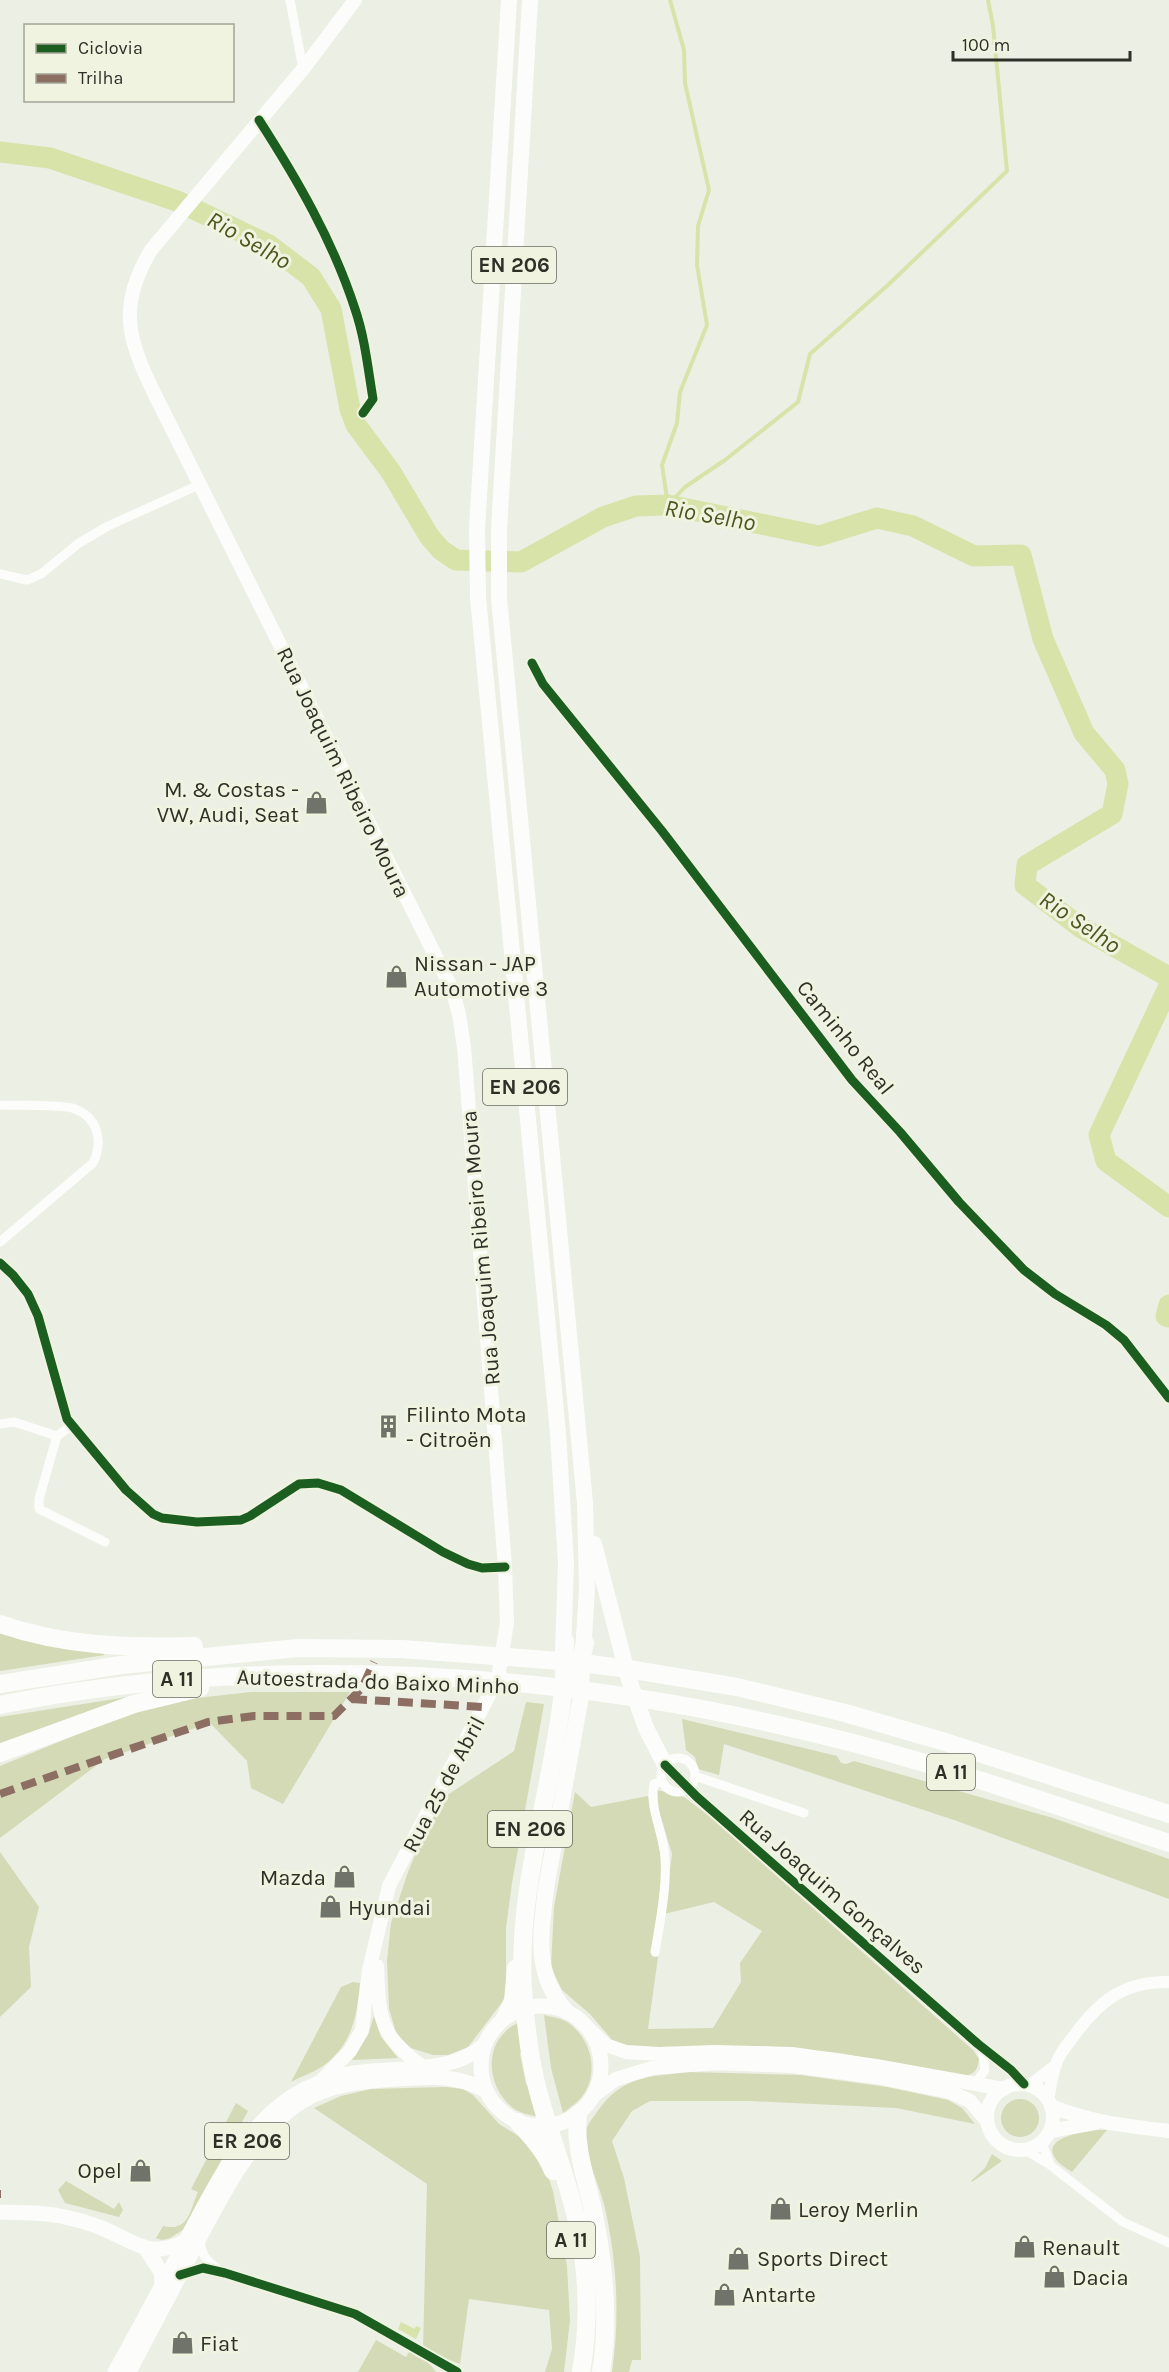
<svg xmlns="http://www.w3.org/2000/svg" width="1169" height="2372" font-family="Karla,sans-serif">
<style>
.green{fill:#d3dab5}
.water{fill:#d8e3aa}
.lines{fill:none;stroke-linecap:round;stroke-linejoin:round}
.stream{stroke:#d8e3aa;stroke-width:4}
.river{stroke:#d8e3aa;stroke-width:21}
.minor{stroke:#fcfdfb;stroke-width:9}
.tertiary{stroke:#fcfdfb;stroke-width:12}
.secondary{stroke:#fcfdfb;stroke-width:14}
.primary{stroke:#fcfdfb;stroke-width:15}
.trunk{stroke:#fcfdfb;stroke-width:16}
.motorway{stroke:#fcfdfb;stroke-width:18}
.quiet{stroke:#8d6e63;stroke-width:8;stroke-dasharray:15 8;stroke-linecap:butt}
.cycleway-casing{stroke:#eff3e0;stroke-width:13}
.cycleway{stroke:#1b5e20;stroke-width:9}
.labels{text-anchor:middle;stroke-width:6;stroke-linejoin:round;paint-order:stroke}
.shield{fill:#eff3e0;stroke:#686a5f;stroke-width:1.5}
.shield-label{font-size:21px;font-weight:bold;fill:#2e3028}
.street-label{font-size:22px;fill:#2e3028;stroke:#eff3e0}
.poi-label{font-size:22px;fill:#2e3028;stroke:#eff3e0;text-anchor:start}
.water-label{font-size:24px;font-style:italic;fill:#4e561f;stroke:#eff3e0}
</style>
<rect width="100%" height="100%" fill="#ecefe4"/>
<!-- green -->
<path class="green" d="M0,1632L101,1652L105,1655L0,1671Z
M251,1692H350L283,1804L251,1788L247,1761L210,1723L105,1759L0,1838V1766L98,1726L170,1701Z
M128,1697L0,1743V1717Z
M526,1702L544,1704L512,1883L506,1928V1992L503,2001L468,2047L448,2055H433L411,2048L396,2033L389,2008L387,1961L391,1923L408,1872L429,1821L443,1798L514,1751Z
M682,1719L837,1756L841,1763L846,1764L854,1761L1053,1818L1169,1859V1899L957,1821L724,1744L719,1775L698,1769L695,1757L686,1750Z
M657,1790L684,1797L708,1815L973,2050L979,2059C978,2072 971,2077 959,2076L840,2053L765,2046L638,2048L614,2042L590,2014L562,1990L551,1967L554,1907L575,1792L591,1807L648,1796L663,1866L652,1956L658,1957L648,2029L713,2028L741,1982L740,1963L762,1931L714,1902L664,1914L672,1854L658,1808Z
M0,1852L39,1907L29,1947L31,1987L0,2017Z
M353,1982L360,1983C357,2014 353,2041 328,2062C318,2071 302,2076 291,2082L341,1987Z
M544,2015C551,2017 561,2018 567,2022C593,2039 601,2078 578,2101C574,2105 568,2109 563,2113L551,2068Z
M374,2016L381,2037L398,2058L352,2060L368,2035Z
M521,2021L523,2046L520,2054L526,2084L532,2090L539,2117C532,2115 523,2114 516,2110C491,2094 482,2054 505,2032C509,2027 516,2024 521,2021Z
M689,2072L800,2075L887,2087L948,2100L962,2108L975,2124L896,2108L751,2101H650L632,2111L612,2141L624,2178L640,2257L641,2360H632L629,2372H612C620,2317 617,2261 605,2208C600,2186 583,2153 586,2132C587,2124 593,2118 597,2112C623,2075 648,2077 689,2072Z
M446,2087L463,2089L473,2095L499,2124L525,2140L542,2159L553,2191L567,2266L570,2320L564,2372H545L552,2349L549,2310L469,2299L460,2364L423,2350L427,2184L314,2108L341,2096L371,2089Z
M1001 2118a19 19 0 1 1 38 0a19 19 0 1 1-38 0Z
M236,2103L248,2111L184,2229L170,2238L162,2240L156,2238L163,2226C189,2232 189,2212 198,2192L191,2189Z
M1093,2130H1107L1072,2172C1066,2168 1057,2163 1054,2156C1044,2138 1082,2132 1093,2130Z
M992,2154L1002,2161L972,2182L971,2181L985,2168Z
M66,2181L114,2209L119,2202L123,2210L119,2217L65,2203L58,2190Z
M376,2340L406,2357L410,2350L429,2363L436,2372H358Z"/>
<!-- water -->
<path class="water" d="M401,2322L415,2329L416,2326L421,2328L416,2339L398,2329Z"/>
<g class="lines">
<!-- stream -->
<path class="stream" d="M668,505L685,487L725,460L798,402L810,354L888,285L1007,171L993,26L988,0
M668,505L662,465L677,423L680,392L707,325L697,265L698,226L709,190L685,83L684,50L670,0"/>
<!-- river -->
<path class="river" d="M0,152L50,158L177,201L269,245L311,277L331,309L350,409L356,425L391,472L429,536L441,550L456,560L521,562L603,517L636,506L668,505L819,536L877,518L913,526L974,556L1021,555L1043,639L1084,733L1115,770L1118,784L1112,814L1027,865L1025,885L1080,927L1169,977
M1169,986L1099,1135L1106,1161L1169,1207
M1169,1305L1166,1316L1169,1317"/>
<!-- minor -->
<path class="minor" d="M290,0L303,69
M259,120C297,179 333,241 355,309C365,338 368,369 373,399L363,413
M0,574L27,580L41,574L79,543L108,526L201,484
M0,1105C16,1106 63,1104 75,1109C99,1118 103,1143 93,1163L0,1242
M0,1263L13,1275L28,1294L38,1316L67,1419L126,1490L153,1514L162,1518L197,1522L241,1520L250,1516L299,1484L318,1483L341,1490L443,1552L468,1564L482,1568L505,1567
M0,1424L14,1422L57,1436
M71,1426L57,1436L39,1499V1509L105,1542
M661 1775a17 17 0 1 1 34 0a17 17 0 1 1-34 0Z
M665,1765L697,1797L978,2044L1011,2070L1024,2084
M695,1776L804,1813
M655,1952C660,1921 667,1889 665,1858C664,1832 649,1811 654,1784L662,1781
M974,2085L985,2070L983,2054L978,2044
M1042,2142L1050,2165
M1025,2150L1050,2165L1123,2222L1169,2243
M200,2239C201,2255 206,2260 218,2269
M182,2274L203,2268L225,2273L355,2314L457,2372"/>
<!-- tertiary -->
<path class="tertiary" d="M1029,2086L1056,2065
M1048,2100C1050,2089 1052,2075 1056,2064C1059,2054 1067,2045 1073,2037C1099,2001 1124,1981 1169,1982"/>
<!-- secondary -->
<path class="secondary" d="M377,1966C379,2019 379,2035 423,2067
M589,2029L606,2045L626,2052L659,2054L715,2052L792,2054L876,2066L1004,2089
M321,2081L350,2051L362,2030L369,1970L389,1886L498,1678L507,1623L505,1567L464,1047L459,1014L452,989L155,395C128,339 117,307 151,250L303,69L355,0
M987 2117a33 33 0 1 1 66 0a33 33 0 1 1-66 0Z
M593,2096L616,2079L652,2068L716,2063L793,2066L876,2077L950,2092L970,2101L987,2121
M1051,2106C1089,2122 1129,2126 1169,2131
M1050,2131L1095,2123"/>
<!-- primary -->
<path class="primary" d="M481 2066a60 60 0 1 1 120 0a60 60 0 1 1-120 0Z
M0,2212C20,2213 41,2212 60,2216C75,2219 90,2223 104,2229C135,2242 151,2260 185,2241
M146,2249L161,2272L162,2284
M115,2372C138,2331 160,2289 182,2248C208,2198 235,2142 279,2106C296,2092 315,2083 336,2077C384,2063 446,2079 484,2045
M129,2372C149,2333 170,2294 190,2256C218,2203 250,2135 301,2102C330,2084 364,2081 397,2079C432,2077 453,2074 485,2090"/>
<!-- trunk -->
<path class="trunk" d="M509,0L477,529L478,597L558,1433L566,1563L563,1653
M530,0L499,530V598L585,1503L587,1589L580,1702L546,1888C541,1934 533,1973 566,2011
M594,1544L629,1680L646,1728L665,1765
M504,2018L512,2001L515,1968"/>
<!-- motorway -->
<path class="motorway" d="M0,1624C63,1646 127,1648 194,1646
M565,1641C564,1661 565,1681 562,1700C550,1797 517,1890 523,1988C525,2017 528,2046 534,2074C545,2127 569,2178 579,2231C588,2277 589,2327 581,2372
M578,1673L585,1643
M0,1684L121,1665L299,1648L402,1649L573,1662L622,1668L737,1687L845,1713L942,1741L1169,1814
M0,1705C269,1651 572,1671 837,1739C950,1767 1059,1807 1169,1843
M0,1753L134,1704L200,1688
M578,2114C574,2147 586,2178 593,2210C604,2263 610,2319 601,2372
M518,2122C533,2138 545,2152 553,2171"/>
<!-- quiet -->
<path class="quiet" d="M352,1699L483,1707
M0,1794L208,1722L254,1716H334L362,1688L374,1662
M0,2194H1"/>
<defs>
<path id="cycleway" d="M259,120C297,179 333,241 355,309C365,338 368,369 373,399L363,413
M532,663L543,684L662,831L852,1080L900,1132L959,1202L1024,1270L1055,1294L1106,1325L1124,1340L1169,1398
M0,1263L13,1275L28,1294L38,1316L67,1419L126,1490L153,1514L162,1518L197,1522L241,1520L250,1516L299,1484L318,1483L341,1490L443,1552L468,1564L482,1568L505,1567
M665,1765L697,1797L978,2044L1011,2070L1024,2084
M180,2275L203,2268L225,2273L355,2314L457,2372"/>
</defs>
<!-- cycleway casing -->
<use href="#cycleway" class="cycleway-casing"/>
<!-- cycleway -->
<use href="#cycleway" class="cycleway"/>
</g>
<!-- icons -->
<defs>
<symbol id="shop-bare" viewBox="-9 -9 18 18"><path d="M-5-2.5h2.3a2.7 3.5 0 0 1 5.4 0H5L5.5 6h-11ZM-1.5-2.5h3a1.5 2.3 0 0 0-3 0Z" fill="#70736a" stroke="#eff3e0" stroke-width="2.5" paint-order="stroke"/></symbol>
<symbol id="building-bare" viewBox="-9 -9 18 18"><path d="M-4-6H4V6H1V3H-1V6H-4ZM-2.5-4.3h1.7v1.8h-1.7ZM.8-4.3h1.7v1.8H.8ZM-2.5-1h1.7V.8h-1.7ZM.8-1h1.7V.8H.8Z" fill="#70736a" stroke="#eff3e0" stroke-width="2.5" paint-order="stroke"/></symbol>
</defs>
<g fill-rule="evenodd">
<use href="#shop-bare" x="300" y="786" width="33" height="33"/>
<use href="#shop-bare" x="380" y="960" width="33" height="33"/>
<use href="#building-bare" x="372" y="1410" width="33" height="33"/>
<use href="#shop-bare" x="328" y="1860" width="33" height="33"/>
<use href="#shop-bare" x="314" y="1890" width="33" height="33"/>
<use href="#shop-bare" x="124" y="2154" width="33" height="33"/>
<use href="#shop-bare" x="764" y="2192" width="33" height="33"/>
<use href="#shop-bare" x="1008" y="2230" width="33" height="33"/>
<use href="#shop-bare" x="722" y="2242" width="33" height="33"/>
<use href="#shop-bare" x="1038" y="2260" width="33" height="33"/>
<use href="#shop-bare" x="708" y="2278" width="33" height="33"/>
<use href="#shop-bare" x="166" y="2326" width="33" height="33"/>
</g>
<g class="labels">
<!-- shield labels -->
<g class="shield">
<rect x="472" y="247" width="84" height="36" rx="4.5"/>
<rect x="483" y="1069" width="84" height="36" rx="4.5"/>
<rect x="153" y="1661" width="48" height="36" rx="4.5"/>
<rect x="927" y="1754" width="48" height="36" rx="4.5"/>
<rect x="488" y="1811" width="84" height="36" rx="4.5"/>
<rect x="205" y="2123" width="84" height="36" rx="4.5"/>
<rect x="547" y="2222" width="48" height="36" rx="4.5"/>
</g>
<g class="shield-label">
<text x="514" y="272">EN 206</text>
<text x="525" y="1094">EN 206</text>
<text x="177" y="1686">A 11</text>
<text x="951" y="1779">A 11</text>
<text x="530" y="1836">EN 206</text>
<text x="247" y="2148">ER 206</text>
<text x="571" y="2247">A 11</text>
</g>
<!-- street labels -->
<g class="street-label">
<text transform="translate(344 772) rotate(64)" y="8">Rua Joaquim Ribeiro Moura</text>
<text transform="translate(846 1037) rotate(51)" y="8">Caminho Real</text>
<text transform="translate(480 1248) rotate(-95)" y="8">Rua Joaquim Ribeiro Moura</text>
<text transform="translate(378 1681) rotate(2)" y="8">Autoestrada do Baixo Minho</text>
<text transform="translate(443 1784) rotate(-62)" y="8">Rua 25 de Abril</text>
<text transform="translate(833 1891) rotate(41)" y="8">Rua Joaquim Gonçalves</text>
</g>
<!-- poi labels -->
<g class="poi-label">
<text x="299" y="797" text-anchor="end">M. &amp; Costas -<tspan x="299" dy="25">VW, Audi, Seat</tspan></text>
<text x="414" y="971">Nissan - JAP<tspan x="414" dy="25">Automotive 3</tspan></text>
<text x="406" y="1422">Filinto Mota<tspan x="406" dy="25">- Citroën</tspan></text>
<text x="326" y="1885" text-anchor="end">Mazda</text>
<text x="348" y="1915">Hyundai</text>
<text x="122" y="2178" text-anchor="end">Opel</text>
<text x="798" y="2217">Leroy Merlin</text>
<text x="1042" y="2255">Renault</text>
<text x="757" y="2266">Sports Direct</text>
<text x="1072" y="2285">Dacia</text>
<text x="742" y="2302">Antarte</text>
<text x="200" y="2351">Fiat</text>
</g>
<!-- water labels -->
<g class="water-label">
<text transform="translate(249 240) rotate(30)" y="8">Rio Selho</text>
<text transform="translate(710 515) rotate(10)" y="8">Rio Selho</text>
<text transform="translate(1080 922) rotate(34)" y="8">Rio Selho</text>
</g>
</g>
<!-- legend -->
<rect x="24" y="24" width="210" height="78" fill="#eff3e0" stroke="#a2a596" stroke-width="1.5"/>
<rect x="36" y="44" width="30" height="9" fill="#1b5e20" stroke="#a2a596" stroke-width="1.5"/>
<text x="78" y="54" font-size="18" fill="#2e3028">Ciclovia</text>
<rect x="36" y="74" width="30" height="9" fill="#8d6e63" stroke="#a2a596" stroke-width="1.5"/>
<text x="78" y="84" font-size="18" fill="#2e3028">Trilha</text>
<!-- scale -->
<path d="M953 51v9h177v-9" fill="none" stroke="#2e3028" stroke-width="3"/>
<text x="962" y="51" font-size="18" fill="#2e3028" stroke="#eff3e0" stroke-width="4.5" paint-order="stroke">100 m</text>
</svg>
